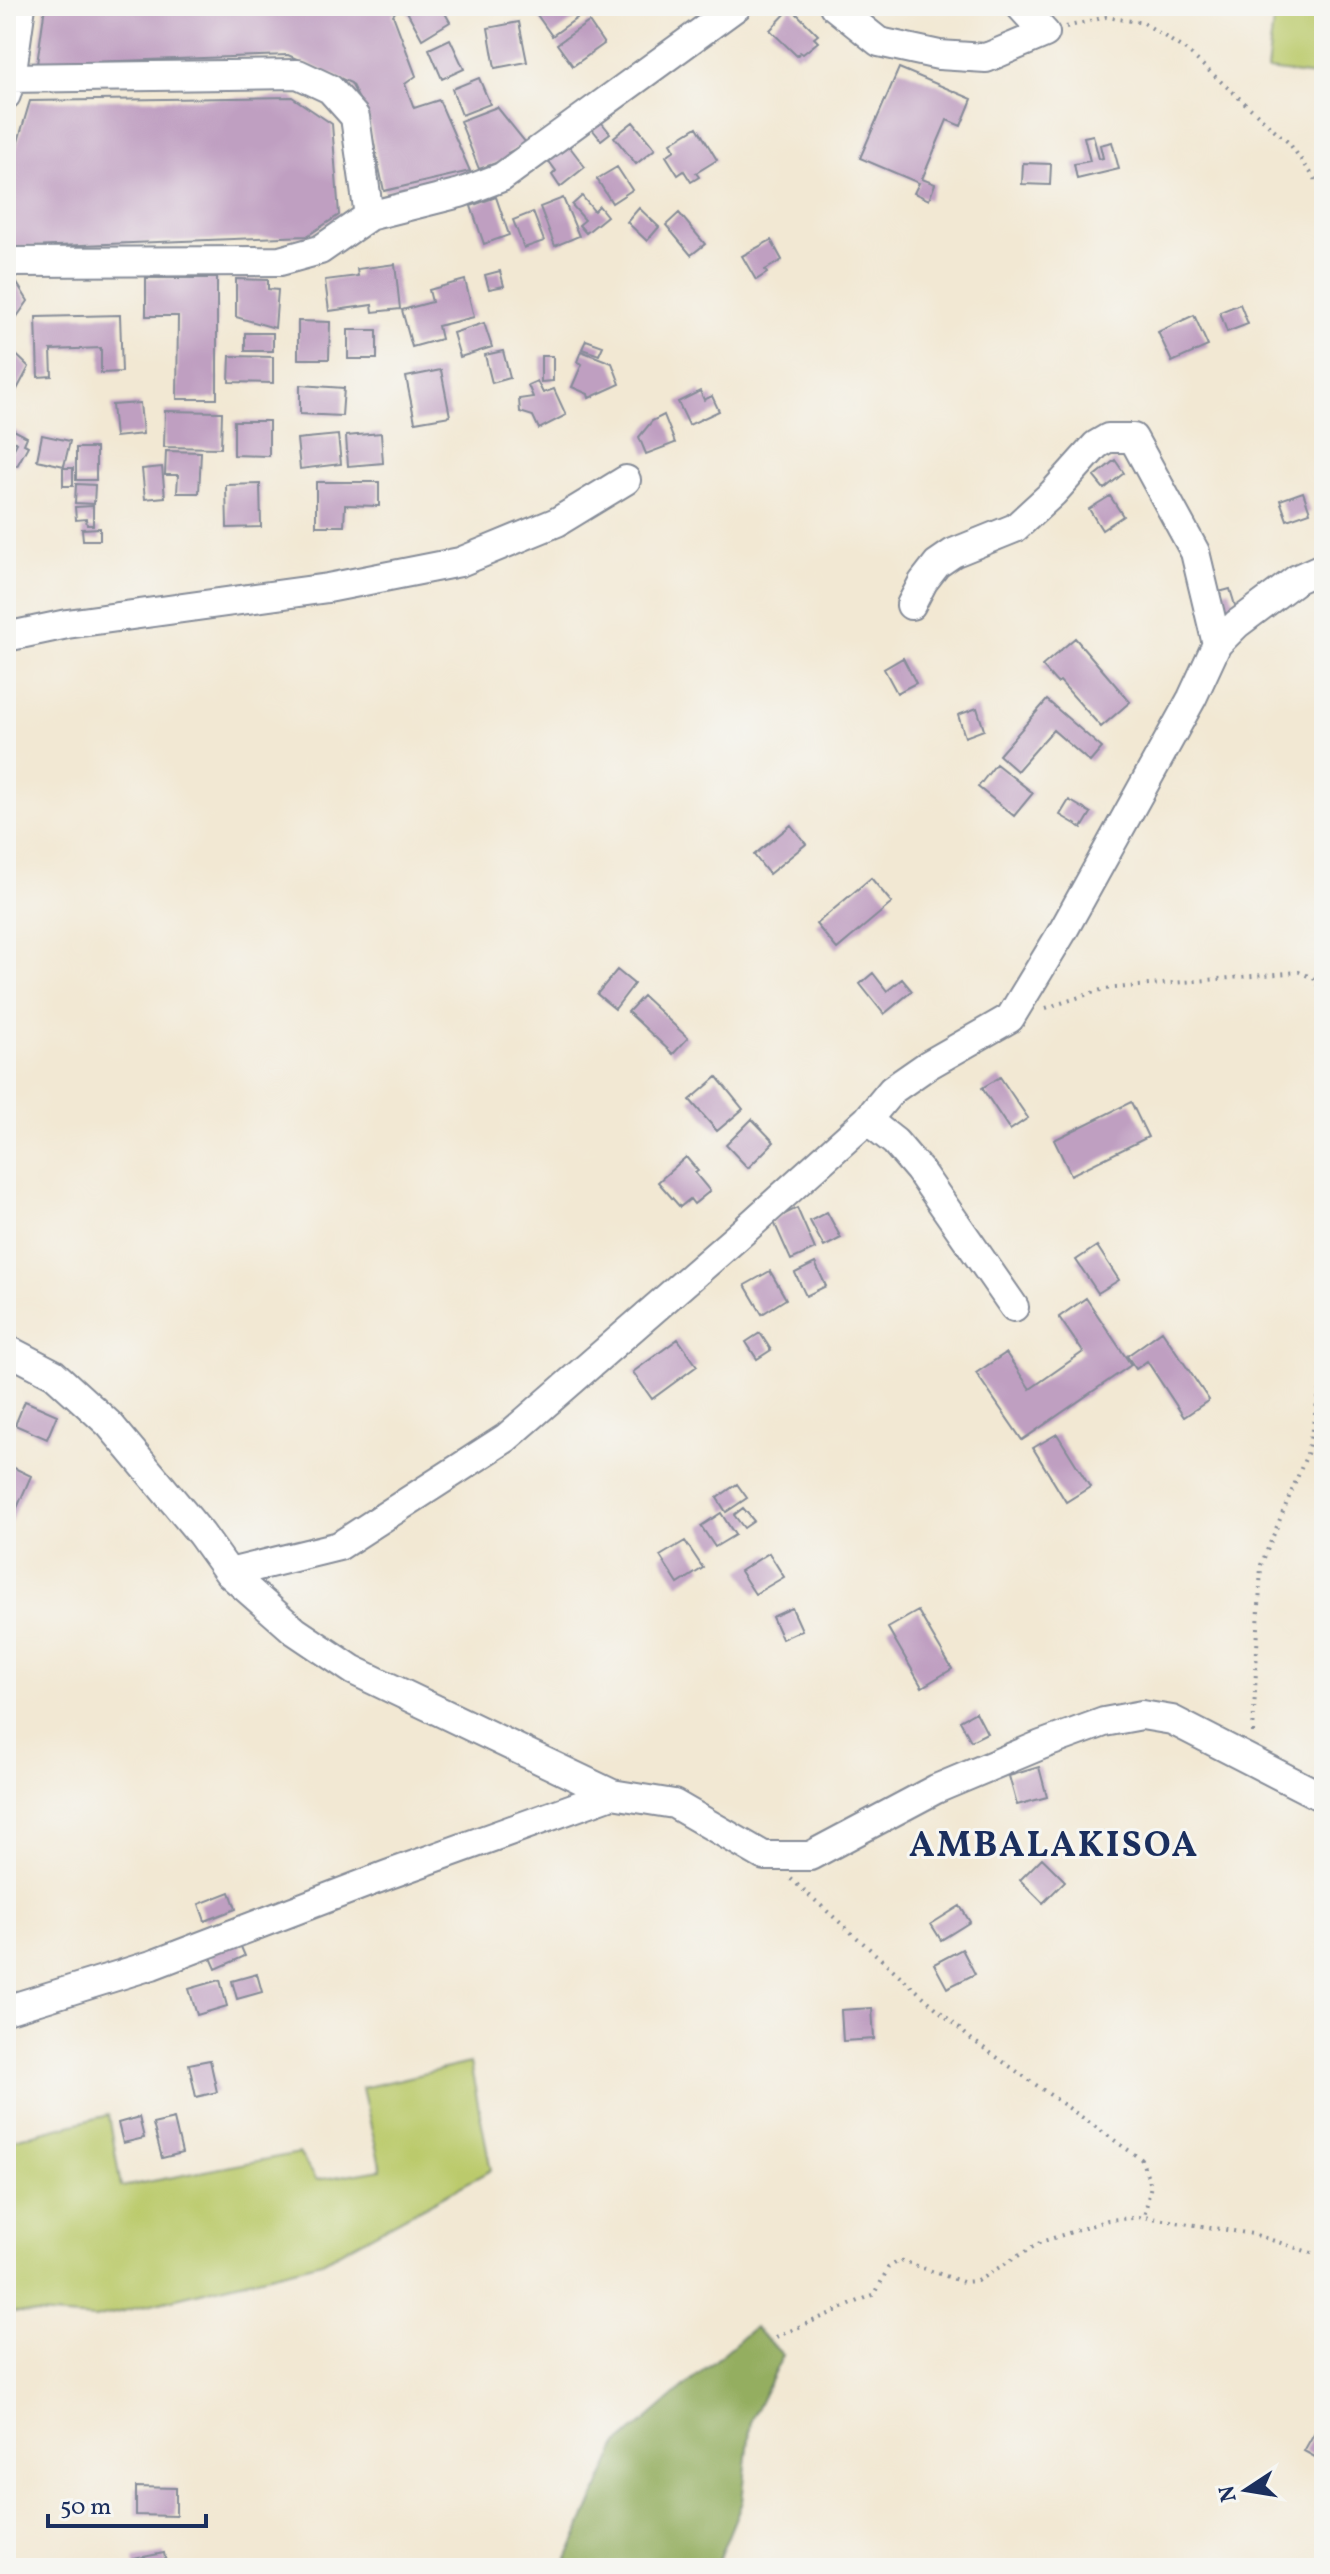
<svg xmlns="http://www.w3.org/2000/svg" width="1330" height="2574" font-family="Vollkorn,serif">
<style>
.green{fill:#bbca6c;stroke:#6b7c65;stroke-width:2}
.forest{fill:#94ae60;stroke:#586e5f;stroke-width:2}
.building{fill:#bf9fc1}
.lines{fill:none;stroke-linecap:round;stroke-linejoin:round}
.minor-casing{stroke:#868c98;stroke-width:32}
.path{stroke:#868c98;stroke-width:4;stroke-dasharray:2 6;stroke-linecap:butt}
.minor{stroke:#fff;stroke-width:28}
.labels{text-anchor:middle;stroke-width:6;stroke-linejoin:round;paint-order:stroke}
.district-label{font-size:36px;font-weight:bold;letter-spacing:2px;fill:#1b2f5e;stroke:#f6f6f2}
</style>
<rect width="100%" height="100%" fill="#f6f6f2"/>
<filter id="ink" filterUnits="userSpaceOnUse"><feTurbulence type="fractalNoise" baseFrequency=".0125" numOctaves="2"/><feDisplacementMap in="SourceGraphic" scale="16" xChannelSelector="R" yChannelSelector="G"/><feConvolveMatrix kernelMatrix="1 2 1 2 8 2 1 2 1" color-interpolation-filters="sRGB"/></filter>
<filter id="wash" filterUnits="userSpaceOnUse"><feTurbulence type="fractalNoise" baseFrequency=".006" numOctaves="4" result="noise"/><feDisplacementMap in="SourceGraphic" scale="32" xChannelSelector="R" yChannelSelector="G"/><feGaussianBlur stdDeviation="1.8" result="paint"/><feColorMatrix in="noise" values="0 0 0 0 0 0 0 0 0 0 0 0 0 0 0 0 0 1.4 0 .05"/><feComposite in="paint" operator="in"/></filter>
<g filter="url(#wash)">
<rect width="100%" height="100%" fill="#f2e8d3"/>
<!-- green -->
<path class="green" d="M1275,6H1324V77L1267,70Z
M470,2063L491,2170L322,2262L95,2318L6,2312V2141L109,2115L121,2187L299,2153L317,2180L381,2169L362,2088Z"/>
<!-- forest -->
<path class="forest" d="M754,2327L783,2355L751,2420L742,2502L715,2568H563L618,2444Z"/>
<g id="blocks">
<!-- building -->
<path class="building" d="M45,6H400L393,15L416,76L405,84L414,108L439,100L470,171L384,191L369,120L351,83L288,55L37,64Z
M404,6H441L450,22L422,39Z
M543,6H585L588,10L552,36L535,12Z
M791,8L818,35L814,38L818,42L803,54L800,52L797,56L770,30Z
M519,22L527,62L495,68L488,28Z
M589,22L604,44L573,66L557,44Z
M450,39L464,69L442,79L429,49Z
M899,68L972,99L961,126L947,120L922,179L935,184L929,200L914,193L919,183L860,158Z
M479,78L490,104L462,115L452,89Z
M292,97L332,124L339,215L307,236L6,248V182L30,101Z
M497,107L526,143L508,153L510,158L479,169L460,121Z
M598,118L610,133L601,140L589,125Z
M633,122L655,149L636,164L614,137Z
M697,127L717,160L696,173L699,177L691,182L684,171L678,175L666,156L675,150L671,143Z
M1093,135L1099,159L1103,158L1100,145L1112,142L1119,169L1077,179L1074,164L1090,161L1084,137Z
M563,138L585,167L560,187L552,175L556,171L543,153Z
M1023,163L1051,164L1050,185L1022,184Z
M617,167L632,190L612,203L597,179Z
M582,196L594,211L599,206L607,216L586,233L579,225L585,220L572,205Z
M496,197L509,235L484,244L471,206Z
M563,198L579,236L555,246L540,207Z
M639,208L659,227L647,241L627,222Z
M533,212L544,241L524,248L513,220Z
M679,213L705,244L691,255L666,225Z
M771,240L782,260L765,270L767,273L756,280L742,256Z
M395,264L400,309L373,312L372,305L329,311L325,280L358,276L357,269Z
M500,271L504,286L489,289L485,275Z
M146,278H217V399H177L178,316H146Z
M236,279L268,280V289L278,290L275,328L236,317Z
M15,280L28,301L6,332V284Z
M465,280L474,317L438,326L441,339L412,347L402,310L432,302L429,290Z
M1240,304L1248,324L1227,332L1220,312Z
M120,315L122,372L101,373V348L51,350L52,376L38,377L36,317Z
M1194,315L1208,346L1172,362L1158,332Z
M298,321L330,322L329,359H298Z
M484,323L492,347L460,357L453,333Z
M348,330H377V359H348Z
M245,333H273V351H245Z
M586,340L603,346L599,355L582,349Z
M6,345L29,367L6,410Z
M503,351L510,378L492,383L485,355Z
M581,351L612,363L620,384L589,398L588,394L572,387L582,364L577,362Z
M230,356L273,357V383L229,382Z
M541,356H553V381L541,382Z
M441,370L450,416L415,422L406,377Z
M537,381L543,393L554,389L566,415L539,429L533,416L520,412L519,399L533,397L528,385Z
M300,385L344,388L342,416L300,414Z
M700,391L704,400L712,396L719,411L689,425L678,402Z
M140,403L143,434L115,437L112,405Z
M165,411L222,412L221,448L164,447Z
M664,415L675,443L646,454L639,437L652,421Z
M234,421H269V456L234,455Z
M8,427L27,437L24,444L28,446L17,466L7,461L17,443L6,437Z
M381,433L383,463L348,466L346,436Z
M42,435L70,441L64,466L37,460Z
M338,435L341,464L300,469L297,439Z
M76,448H96V480H76Z
M166,451L201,452L199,493H177L178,475H165Z
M1115,460L1124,473L1104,489L1094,477Z
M162,467L165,497L145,499L142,469Z
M63,468H73V486H63Z
M316,482H379V506L345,505L344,526H316Z
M76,484L95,485L94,504L75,503Z
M260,484L261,527L227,528L226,485Z
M1303,492L1310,512L1287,520L1280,500Z
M1110,496L1123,516L1102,530L1089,509Z
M93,506V525H87L86,519L76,520L75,507Z
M100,528V540H83L82,529Z
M1230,589L1238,615L1216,621L1208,595Z
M1075,638L1130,702L1101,727L1060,681L1057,683L1042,666Z
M903,658L916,683L897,693L884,669Z
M1047,700L1102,748L1090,762L1053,730L1017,771L999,755Z
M977,708L984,730L965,737L958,715Z
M996,764L1033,793L1014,816L978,787Z
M1069,800L1091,813L1082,828L1060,815Z
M791,825L806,844L769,874L754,855Z
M871,878L892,903L837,949L816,924Z
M617,970L634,984L615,1009L597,994Z
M873,973L887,991L902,979L912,991L884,1014L860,984Z
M643,996L688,1038L673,1054L628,1012Z
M717,1077L743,1109L717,1131L690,1100Z
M1000,1077L1028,1118L1010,1130L982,1088Z
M1131,1102L1148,1137L1071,1175L1054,1140Z
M752,1119L774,1142L748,1168L726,1145Z
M686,1157L698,1171L695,1173L710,1191L694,1204L690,1199L680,1207L658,1182Z
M797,1208L815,1249L791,1260L773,1220Z
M827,1212L841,1238L824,1247L810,1221Z
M1097,1246L1119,1280L1098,1293L1076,1260Z
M815,1263L826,1286L806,1296L795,1273Z
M770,1271L786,1299L762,1314L745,1285Z
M1086,1298L1131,1365L1022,1440L976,1373L1006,1353L1030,1389L1083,1352L1059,1317Z
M1162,1331L1209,1400L1184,1417L1147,1361L1136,1369L1127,1356Z
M760,1333L771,1350L757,1359L746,1342Z
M678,1339L697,1366L652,1399L633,1372Z
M25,1401L57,1415L47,1439L15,1425Z
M1057,1434L1090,1487L1066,1502L1033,1448Z
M6,1464L31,1476L6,1533Z
M737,1484L747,1498L726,1512L717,1498Z
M743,1508L754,1521L744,1528L734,1515Z
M721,1513L735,1535L715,1547L701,1526Z
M685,1541L703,1568L678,1584L660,1556Z
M769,1553L784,1577L755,1594L740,1571Z
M792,1608L802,1630L782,1639L772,1617Z
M918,1611L952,1669L922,1687L888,1628Z
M976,1712L987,1733L971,1741L960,1721Z
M1039,1767L1047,1797L1017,1805L1009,1776Z
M1042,1858L1065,1881L1043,1903L1020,1880Z
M230,1892L236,1909L205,1921L199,1904Z
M960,1906L970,1922L941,1940L931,1924Z
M238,1940L245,1956L216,1969L209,1953Z
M962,1949L975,1974L947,1988L934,1964Z
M257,1974L262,1992L237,1999L232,1981Z
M220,1980L227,2006L197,2015L189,1989Z
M872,2008L874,2039L843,2041L841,2010Z
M210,2060L217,2092L196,2097L189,2064Z
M139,2117L144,2138L123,2143L118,2123Z
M174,2119L182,2153L162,2158L153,2124Z
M1316,2430L1324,2435V2462L1304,2451Z
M136,2487L176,2488V2516L136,2515Z
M164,2553L167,2568H134L133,2559Z"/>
</g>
</g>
<g filter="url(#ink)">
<use href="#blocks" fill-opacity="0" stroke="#868c98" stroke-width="2"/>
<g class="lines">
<defs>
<path id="minor" d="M834,6L879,42L939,55L986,58L1045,33L1020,6
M6,78L298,74L330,89L355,117L369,216
M6,95L11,78L21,6
M6,262L280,261L320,250L369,216L460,193L502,177L737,6
M911,605L923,582L937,564L953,553L1015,528L1053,493L1096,445L1108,438H1133L1195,552L1217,644
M6,637L67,624L328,588L460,562L557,522L626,480
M867,1120L895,1142L919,1170L1014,1307
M6,1349L54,1374L110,1425L201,1534L229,1573L295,1631L353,1670L612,1794L674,1804L764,1856H810L936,1789L1041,1745L1104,1722L1142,1715L1172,1720L1324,1798
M229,1573L339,1546L506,1438L737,1237L867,1120L892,1090L928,1065L1010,1018L1064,929L1192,698L1217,644L1237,624L1297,579L1324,567
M6,2010L152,1965L387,1875L612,1794"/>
</defs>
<!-- minor casing -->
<use href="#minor" class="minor-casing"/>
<!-- path -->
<path class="path" d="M1066,27L1106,17L1144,23L1187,51L1289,143L1324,191
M1046,1008L1104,989L1299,972L1315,979L1324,1000
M1253,1733L1261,1565L1307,1454L1324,1370
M791,1879L971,2039L1141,2159L1151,2185L1144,2217
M776,2337L875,2294L888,2268L900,2260L963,2282L977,2281L1041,2242L1108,2220L1144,2217L1253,2234L1324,2257"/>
<!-- minor -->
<use href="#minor" class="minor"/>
</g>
</g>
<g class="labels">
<!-- district labels -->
<g class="district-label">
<text x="1054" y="1856">AMBALAKISOA</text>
</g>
</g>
<!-- margin -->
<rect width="1330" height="2574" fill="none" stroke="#f6f6f2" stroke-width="32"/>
<!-- north arrow -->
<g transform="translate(1246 2490) rotate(258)" stroke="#f6f6f2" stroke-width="6" paint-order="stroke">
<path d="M0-6L14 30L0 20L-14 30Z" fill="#1b2f5e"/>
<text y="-12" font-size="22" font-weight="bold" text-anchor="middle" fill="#1b2f5e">N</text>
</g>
<!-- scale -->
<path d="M48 2514v12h158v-12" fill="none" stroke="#1b2f5e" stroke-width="4"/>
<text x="60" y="2514" font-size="24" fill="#1b2f5e" stroke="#f6f6f2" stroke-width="6" paint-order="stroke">50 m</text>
</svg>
